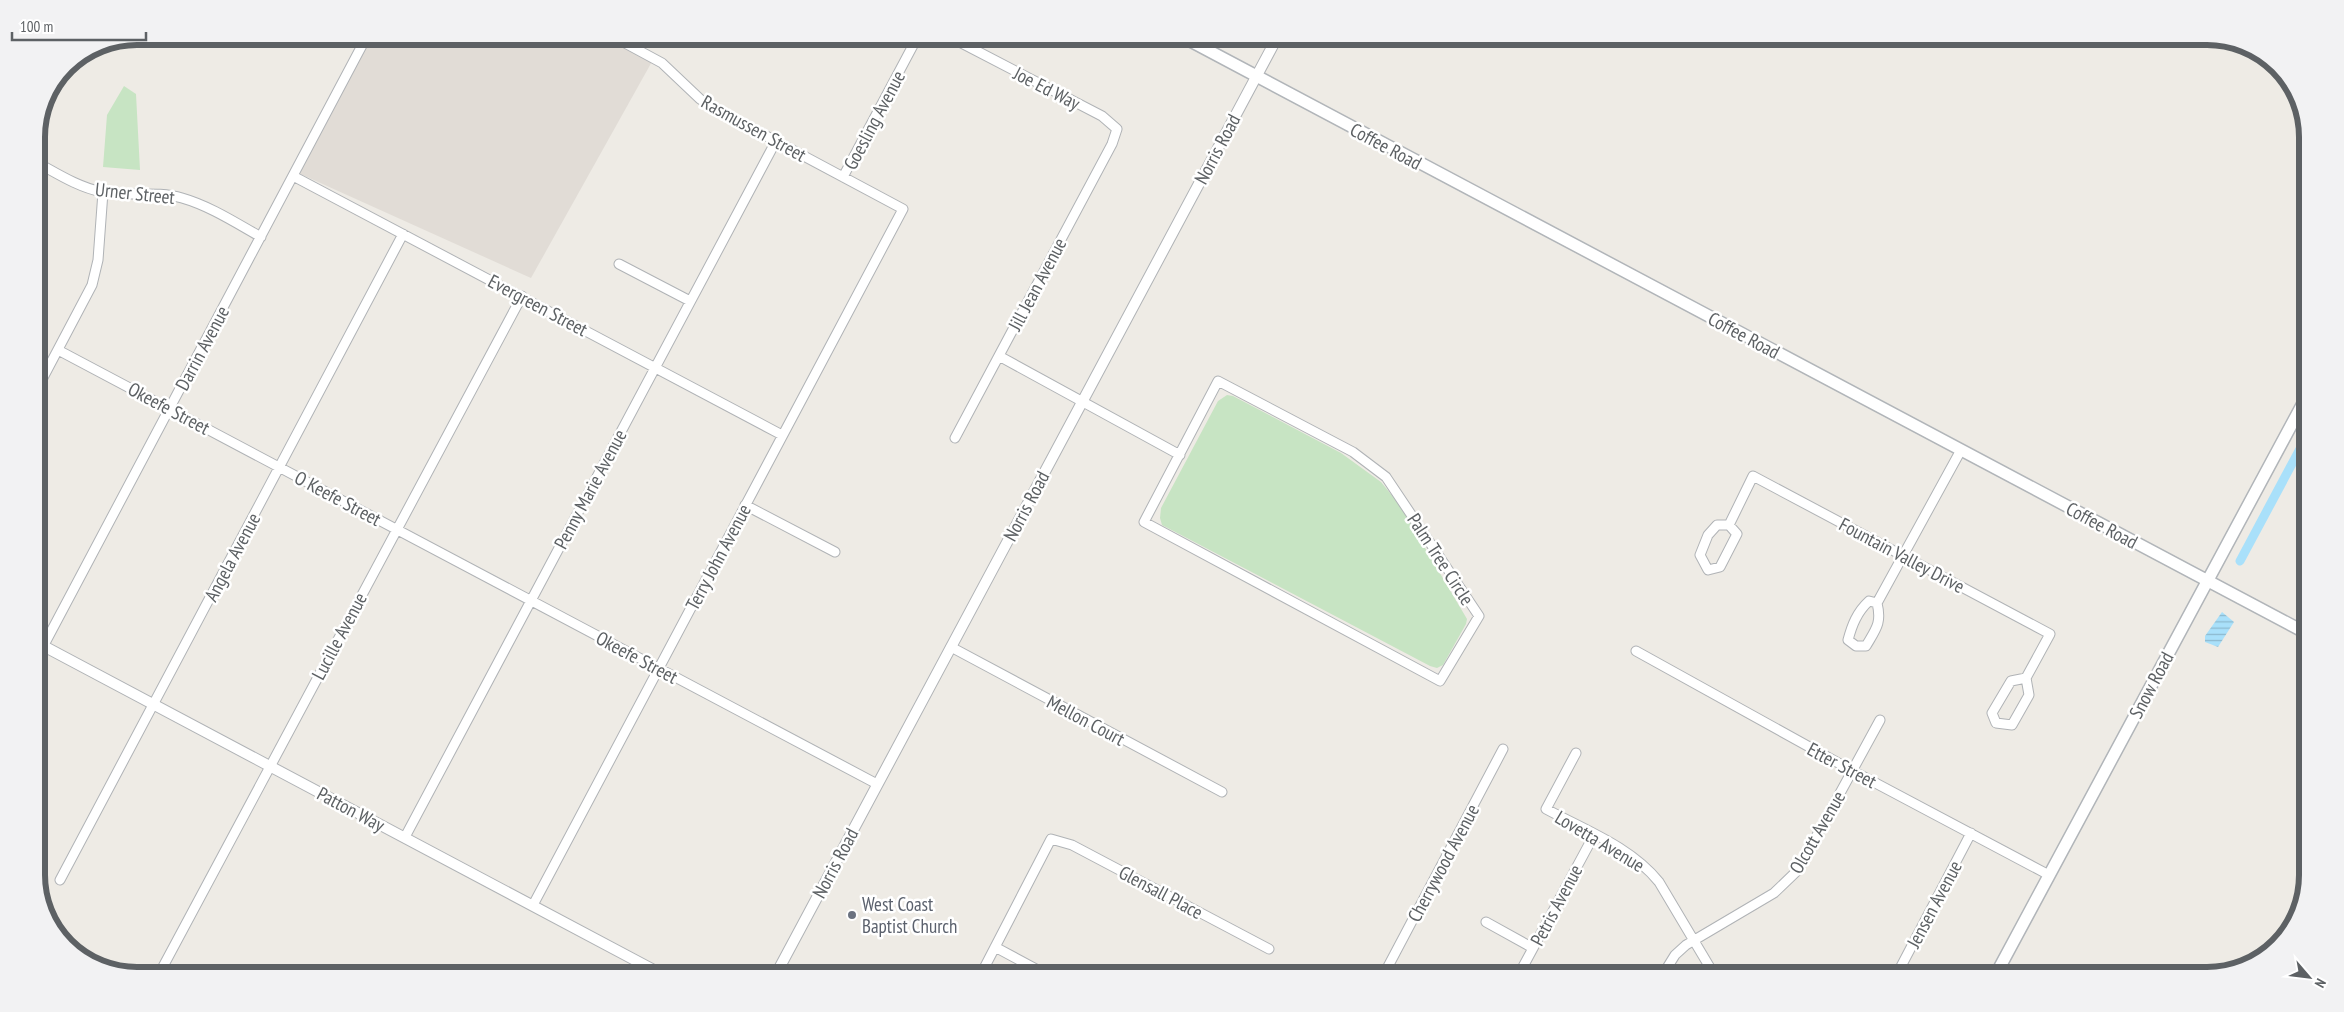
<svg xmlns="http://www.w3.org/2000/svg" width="2344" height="1012" font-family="'PT Sans Narrow',sans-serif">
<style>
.education{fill:#e1dcd6}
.park{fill:#c7e4c3}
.water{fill:url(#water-rules)}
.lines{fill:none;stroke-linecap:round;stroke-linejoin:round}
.canal{stroke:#a9e0fa;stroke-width:9}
.minor-casing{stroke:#b0b3b6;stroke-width:11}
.tertiary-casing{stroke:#b0b3b6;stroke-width:12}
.secondary-casing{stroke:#b1b5b9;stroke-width:14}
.minor{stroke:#fff;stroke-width:9}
.tertiary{stroke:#fff;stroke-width:10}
.secondary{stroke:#fff;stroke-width:11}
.worship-dot{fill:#6b7280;stroke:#fff;stroke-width:2}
.labels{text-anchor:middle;stroke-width:5;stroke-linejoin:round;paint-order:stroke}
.street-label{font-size:19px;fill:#5d6164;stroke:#fff}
.worship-label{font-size:19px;fill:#5b616d;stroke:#fff;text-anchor:start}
.rim{fill:none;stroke:#5d6164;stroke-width:6}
</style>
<defs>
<pattern id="water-rules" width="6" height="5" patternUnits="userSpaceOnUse" patternTransform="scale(1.25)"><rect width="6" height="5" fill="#a9e0fa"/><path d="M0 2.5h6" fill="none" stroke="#8db9ce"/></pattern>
</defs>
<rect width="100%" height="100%" fill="#eeebe5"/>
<!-- education -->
<path class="education" d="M368,36H613L654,58L531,278L296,172Z"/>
<!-- park -->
<path class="park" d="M124,86L136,94L140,170L103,167L107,115Z
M1227,395L1233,396L1341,453L1381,482L1399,504L1467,619L1466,624L1443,665L1437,668L1430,666L1162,525L1160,518L1161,508L1218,401Z"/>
<!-- water -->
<path class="water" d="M2222,612L2234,622L2218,647L2205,642V636Z"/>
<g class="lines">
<!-- canal -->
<path class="canal" d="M2240,561L2308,434"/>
<defs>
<path id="minor" d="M183,36H198
M948,36L1102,116L1117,129L1112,144L955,438
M36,162C58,174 78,187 102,192C129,197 156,190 182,198C210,206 236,223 261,237
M293,176L782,435
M843,177L918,36
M619,264L690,301
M58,350L877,784
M999,356L1180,455
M1218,381L1353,452L1386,477L1479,616L1440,681L1144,522Z
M36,391L92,285L98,260L103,192
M745,505L835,552
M1729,525H1717L1708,535L1700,555L1708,570L1720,567L1737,534L1729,525L1753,476L2050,634L2026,678L2029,695L2012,725L1996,723L1992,713L2011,681L2026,678
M1877,603L1869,601C1857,612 1852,625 1848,640L1856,646H1866C1876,629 1882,623 1877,603L1961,450
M951,647L1222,792
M1636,651L1851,770L2049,875
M36,660L367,36
M1576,753L1546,809C1585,830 1631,847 1659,882L1715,976
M405,837L776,141
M60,880L403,234
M533,905L903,209L712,107L700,99L662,63L612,36
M1486,922L1533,948
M995,947L1049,976
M158,976L522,296
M980,976L1051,839L1072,845L1269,949
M1383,976L1503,749
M1518,976L1594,835
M1662,976L1675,955L1686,945L1774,893L1798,870L1880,720
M1896,976L1971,833"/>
<path id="tertiary" d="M36,642L665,976
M775,976L1278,36"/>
<path id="secondary" d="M1181,36L2308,634
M1995,976L2308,394"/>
</defs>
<!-- minor casing -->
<use href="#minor" class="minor-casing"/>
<!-- tertiary casing -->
<use href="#tertiary" class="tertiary-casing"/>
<!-- secondary casing -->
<use href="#secondary" class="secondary-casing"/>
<!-- minor -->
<use href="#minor" class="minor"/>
<!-- tertiary -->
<use href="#tertiary" class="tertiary"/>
<!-- secondary -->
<use href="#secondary" class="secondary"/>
</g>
<!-- markers -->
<circle class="worship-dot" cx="852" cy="915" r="5"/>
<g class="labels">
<!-- street labels -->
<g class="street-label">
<text transform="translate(1047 88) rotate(27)" y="7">Joe Ed Way</text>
<text transform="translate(874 120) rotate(-62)" y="7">Goesling Avenue</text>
<text transform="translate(754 128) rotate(29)" y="7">Rasmussen Street</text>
<text transform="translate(1386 146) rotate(28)" y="7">Coffee Road</text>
<text transform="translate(1217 149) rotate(-62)" y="7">Norris Road</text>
<text transform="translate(135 193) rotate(6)" y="7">Urner Street</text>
<text transform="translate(1037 284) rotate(-62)" y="7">Jill Jean Avenue</text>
<text transform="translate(538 305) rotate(28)" y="7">Evergreen Street</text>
<text transform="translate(1744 335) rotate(28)" y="7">Coffee Road</text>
<text transform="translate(202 348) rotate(-62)" y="7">Darrin Avenue</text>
<text transform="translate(169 408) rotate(28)" y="7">Okeefe Street</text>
<text transform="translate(590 489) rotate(-62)" y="7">Penny Marie Avenue</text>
<text transform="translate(338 498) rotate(28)" y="7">O Keefe Street</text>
<text transform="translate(1026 506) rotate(-62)" y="7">Norris Road</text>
<text transform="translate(2102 525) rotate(28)" y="7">Coffee Road</text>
<text transform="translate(1902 555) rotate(28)" y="7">Fountain Valley Drive</text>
<text transform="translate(232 557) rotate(-62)" y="7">Angela Avenue</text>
<text transform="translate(718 557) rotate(-62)" y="7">Terry John Avenue</text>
<text transform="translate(1441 559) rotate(57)" y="7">Palm Tree Circle</text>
<text transform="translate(339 636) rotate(-62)" y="7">Lucille Avenue</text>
<text transform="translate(637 657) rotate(28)" y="7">Okeefe Street</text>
<text transform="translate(2151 685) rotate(-62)" y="7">Snow Road</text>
<text transform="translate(1086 720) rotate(28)" y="7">Mellon Court</text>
<text transform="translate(1842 765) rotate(28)" y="7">Etter Street</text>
<text transform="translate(351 809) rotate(28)" y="7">Patton Way</text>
<text transform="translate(1817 832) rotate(-60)" y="7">Olcott Avenue</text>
<text transform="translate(1600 841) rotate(31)" y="7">Lovetta Avenue</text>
<text transform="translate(835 863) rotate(-62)" y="7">Norris Road</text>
<text transform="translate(1443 863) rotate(-62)" y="7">Cherrywood Avenue</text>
<text transform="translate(1161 892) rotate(28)" y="7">Glensall Place</text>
<text transform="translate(1934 904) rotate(-62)" y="7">Jensen Avenue</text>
<text transform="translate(1556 905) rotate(-62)" y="7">Petris Avenue</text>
</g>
<!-- worship labels -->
<g class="worship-label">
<text x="862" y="911">West Coast<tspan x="862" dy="22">Baptist Church</tspan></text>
</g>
</g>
<!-- crop -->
<path d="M0 0H2344V1012H0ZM137 45H2207A92 92 0 0 1 2299 137V875A92 92 0 0 1 2207 967H137A92 92 0 0 1 45 875V137A92 92 0 0 1 137 45Z" fill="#f2f2f3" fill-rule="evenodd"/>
<path class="rim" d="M137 45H2207A92 92 0 0 1 2299 137V875A92 92 0 0 1 2207 967H137A92 92 0 0 1 45 875V137A92 92 0 0 1 137 45Z"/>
<!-- north arrow -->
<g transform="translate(2309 977) rotate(118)" stroke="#ffffff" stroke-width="4" paint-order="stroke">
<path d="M0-4L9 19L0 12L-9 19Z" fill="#5d6164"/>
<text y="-8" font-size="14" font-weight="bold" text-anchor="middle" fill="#5d6164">N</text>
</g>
<!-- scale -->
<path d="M12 32v8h134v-8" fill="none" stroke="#5d6164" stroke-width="2.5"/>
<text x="20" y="32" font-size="15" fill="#5d6164" stroke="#ffffff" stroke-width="4" paint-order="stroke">100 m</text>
</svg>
